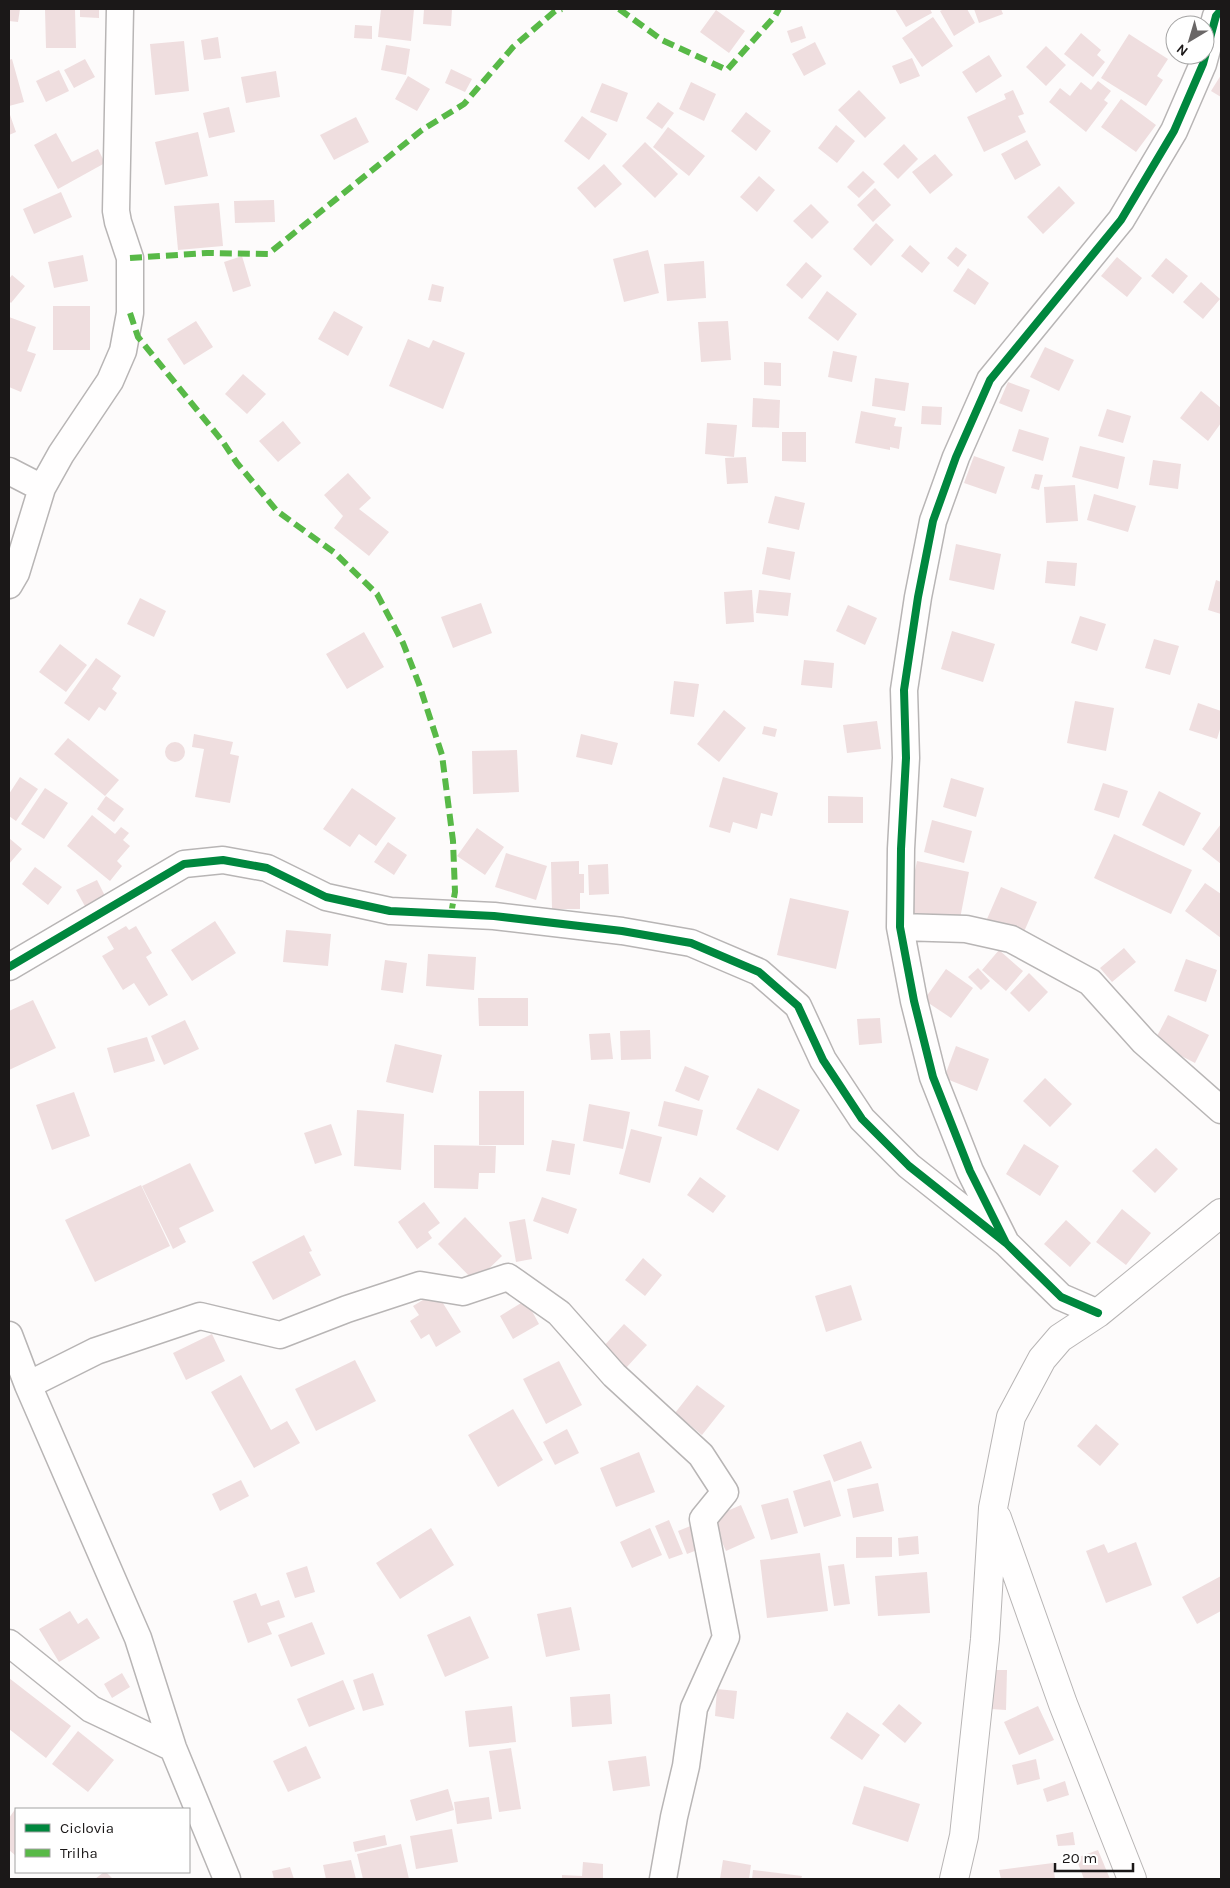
<svg xmlns="http://www.w3.org/2000/svg" width="1230" height="1888" font-family="Karla,sans-serif">
<style>
.building{fill:#efdedf}
.lines{fill:none;stroke-linecap:round;stroke-linejoin:round}
.street-casing{stroke:#b8b5b5;stroke-width:29}
.secondary-casing{stroke:#b8b5b5;stroke-width:30}
.street{stroke:#fffefe;stroke-width:26}
.secondary{stroke:#fffefe;stroke-width:28}
.quiet{stroke:#58b947;stroke-width:6;stroke-dasharray:12 6;stroke-linecap:butt}
.cycleway-casing{stroke:#fff;stroke-width:11}
.cycleway{stroke:#00873e;stroke-width:8}
</style>
<rect width="100%" height="100%" fill="#fdfbfb"/>
<!-- building -->
<path class="building" d="M9,9H20L18,22L9,21Z
M45,9H75L76,48H46Z
M80,9H99V18L80,17Z
M381,9H414L411,41L378,37Z
M424,9H452L451,26L423,24Z
M895,9H930L932,13L906,27Z
M944,9H967L975,23L954,36L940,11Z
M974,9H1001L1003,14L979,23Z
M716,10L745,31L729,53L700,32Z
M933,17L953,46L922,67L902,38Z
M355,25L372,26V39L354,38Z
M802,26L806,38L791,43L787,31Z
M1081,33L1101,50L1097,55L1105,62L1093,77L1064,54Z
M1129,34L1168,59L1157,76L1163,80L1146,106L1101,78Z
M218,37L221,58L204,60L201,40Z
M184,41L189,91L155,95L150,44Z
M815,42L826,64L804,76L792,54Z
M386,45L410,49L406,75L381,70Z
M1046,46L1066,65L1046,86L1026,67Z
M989,55L1002,76L976,93L962,72Z
M912,58L920,76L900,84L892,66Z
M12,59L24,102L9,106V60Z
M85,59L95,77L74,88L64,70Z
M451,69L472,79L465,92L445,83Z
M59,70L69,91L46,102L36,81Z
M276,71L280,97L246,103L241,77Z
M1221,75V97L1211,91Z
M408,76L430,89L417,111L395,99Z
M1098,81L1111,91L1104,100L1108,103L1086,132L1049,102L1060,88L1070,96L1081,82L1091,90Z
M691,82L716,94L704,121L679,109Z
M602,83L628,93L617,122L590,112Z
M859,90L886,118L865,138L838,110Z
M1013,90L1024,114L1018,116L1026,132L984,152L967,117L1006,99L1004,94Z
M1121,99L1156,125L1136,152L1101,127Z
M658,102L674,113L662,129L646,118Z
M229,107L235,132L209,138L203,113Z
M9,112L16,132L9,135Z
M746,112L771,131L756,151L731,131Z
M582,116L607,134L589,160L564,141Z
M356,117L369,142L334,160L320,135Z
M836,125L855,141L837,163L818,148Z
M668,127L705,156L689,176L653,147Z
M198,132L208,176L165,185L155,142Z
M56,133L72,162L98,149L105,163L58,189L34,145Z
M1027,140L1041,165L1015,180L1001,154Z
M645,142L678,174L655,198L622,166Z
M904,144L918,159L898,179L883,164Z
M935,154L953,175L930,194L912,172Z
M604,164L622,184L595,208L577,188Z
M863,171L875,182L859,198L847,187Z
M759,176L775,190L757,212L740,197Z
M1059,186L1075,203L1043,234L1027,217Z
M875,188L891,205L873,222L857,205Z
M61,192L72,217L34,234L23,209Z
M274,200L275,222L235,223L234,201Z
M219,203L223,246L178,250L174,206Z
M811,204L829,222L812,239L793,221Z
M876,223L894,240L871,266L853,249Z
M910,245L930,263L922,273L901,256Z
M956,247L967,255L958,267L947,258Z
M648,250L659,293L624,302L613,259Z
M83,255L88,281L54,288L48,262Z
M242,256L251,286L233,292L224,262Z
M1117,257L1142,278L1127,297L1101,276Z
M1166,258L1188,276L1173,294L1151,276Z
M704,261L706,298L667,301L664,264Z
M806,262L822,276L802,299L786,285Z
M968,268L989,283L975,305L953,291Z
M12,275L25,286L11,303L9,301V279Z
M1201,282L1220,299L1203,319L1183,302Z
M432,284L444,287L441,302L428,300Z
M827,291L857,314L838,341L808,318Z
M53,306H90V350H53Z
M334,311L363,327L348,356L318,339Z
M9,317L36,327L27,351L36,354L21,392L9,387Z
M196,321L213,347L184,365L167,339Z
M728,321L731,360L701,362L698,322Z
M408,339L429,348L433,340L465,353L443,409L389,386Z
M1045,347L1074,360L1059,391L1030,377Z
M833,351L857,356L852,382L828,377Z
M764,362L781,363V386L764,385Z
M243,374L266,394L247,414L225,394Z
M875,378L909,383L905,411L872,406Z
M1008,382L1030,390L1022,412L999,403Z
M1201,391L1221,408V423L1208,441L1180,418Z
M753,398L780,400L779,428L752,427Z
M922,406L942,407L941,425L921,424Z
M1107,409L1131,416L1123,443L1098,436Z
M861,411L896,418L894,426L902,427L899,449L890,447V450L855,443Z
M283,421L301,443L278,462L259,441Z
M707,423L737,425L734,457L705,454Z
M1019,429L1049,438L1043,461L1012,451Z
M782,432H806V462L782,461Z
M1080,446L1125,457L1118,489L1072,477Z
M974,456L1005,467L996,494L964,483Z
M746,457L748,483L727,484L725,458Z
M1153,460L1181,464L1178,489L1149,485Z
M348,473L371,498L359,509L389,532L369,556L334,528L343,516L324,495Z
M1035,474L1043,475L1039,490L1031,488Z
M1075,485L1078,521L1046,523L1044,487Z
M1094,494L1136,506L1128,532L1087,520Z
M775,496L805,503L799,530L768,523Z
M956,544L1001,554L994,590L949,580Z
M767,547L795,552L790,580L762,574Z
M1047,561L1077,563L1075,586L1045,583Z
M1216,580L1221,582V614L1208,610Z
M752,590L754,622L726,624L724,592Z
M759,590L791,593L788,616L756,613Z
M140,598L166,611L154,637L127,624Z
M481,603L492,633L453,648L441,617Z
M848,605L877,618L865,645L836,631Z
M1080,616L1106,624L1097,651L1071,643Z
M952,631L995,644L983,682L941,669Z
M364,632L384,667L347,689L326,654Z
M1154,639L1179,646L1170,675L1145,668Z
M60,644L87,665L66,692L39,672Z
M96,658L121,676L112,689L117,693L105,711L99,707L89,721L64,703Z
M804,660L834,663L832,688L801,685Z
M674,681L699,684L694,717L670,714Z
M1075,701L1114,708L1106,751L1067,743Z
M1198,703L1221,711V726L1217,739L1189,730Z
M724,710L746,728L719,762L697,744Z
M877,721L881,749L847,753L843,725Z
M764,726L777,729L775,737L762,734Z
M194,734L233,742L230,754L239,756L230,803L195,797L204,749L192,747Z
M581,734L618,743L612,765L576,757Z
M68,738L119,780L105,796L54,754Z
M165 752a10 10 0 1 1 20 0a10 10 0 1 1-20 0Z
M517,750L519,792L473,794L472,751Z
M20,777L38,789L16,821L9,816V794Z
M723,777L778,793L772,816L761,813L757,829L733,822L730,833L709,827Z
M951,778L984,788L976,817L943,807Z
M1103,783L1128,791L1119,818L1094,810Z
M45,788L68,803L44,839L21,824Z
M352,788L396,818L376,846L359,834L350,847L323,829Z
M1159,791L1201,813L1184,846L1142,825Z
M106,796L124,809L114,822L97,809Z
M828,796L863,797V823H828Z
M92,815L115,834L121,827L129,833L123,840L130,846L117,861L122,866L110,881L67,846Z
M932,820L972,831L964,863L924,852Z
M1221,824V864L1202,849Z
M477,828L504,847L485,875L457,856Z
M1114,834L1192,870L1171,914L1094,878Z
M9,838L22,849L9,864Z
M388,842L407,855L394,875L374,862Z
M506,853L547,866L536,900L495,887Z
M579,861V874H584V893H580V909H552L551,862Z
M917,861L969,872L958,929L905,918Z
M608,864L609,894L589,895L588,865Z
M35,867L62,887L48,905L22,884Z
M97,880L106,898L86,908L76,890Z
M1205,883L1221,894V938L1185,911Z
M1001,887L1037,902L1023,934L987,919Z
M790,898L849,911L836,969L777,955Z
M215,921L236,953L192,981L171,950Z
M126,926L129,930L136,926L152,953L146,957L168,995L149,1006L134,983L123,990L102,956L114,949L107,937Z
M286,930L331,934L328,966L283,962Z
M1124,948L1136,962L1112,982L1100,968Z
M999,950L1023,971L1006,991L982,970Z
M428,954L476,957L474,990L426,986Z
M1186,959L1217,970L1206,1002L1174,991Z
M385,960L407,963L403,993L381,990Z
M978,968L990,981L981,990L968,977Z
M946,969L973,988L951,1018L924,1000Z
M1029,973L1048,992L1029,1012L1010,993Z
M478,998H528V1026H479Z
M33,1000L56,1048L9,1070V1011Z
M1168,1015L1209,1035L1195,1063L1154,1042Z
M880,1018L882,1043L859,1045L857,1019Z
M185,1020L199,1049L164,1065L151,1036Z
M650,1030L651,1059L621,1060L620,1031Z
M610,1033L613,1059L591,1060L589,1034Z
M147,1037L155,1061L114,1073L107,1048Z
M395,1044L442,1055L433,1093L386,1082Z
M956,1046L989,1059L977,1091L944,1078Z
M685,1066L709,1076L699,1101L675,1091Z
M1045,1078L1072,1104L1050,1127L1023,1101Z
M758,1088L800,1110L778,1151L736,1129Z
M479,1091H524V1145H479Z
M74,1092L90,1136L52,1150L36,1105Z
M664,1101L703,1110L697,1136L658,1126Z
M589,1104L630,1112L623,1149L583,1141Z
M357,1110L404,1114L401,1170L354,1166Z
M331,1124L342,1155L315,1164L304,1133Z
M631,1129L662,1137L650,1183L619,1174Z
M552,1140L575,1144L570,1175L546,1171Z
M1024,1144L1059,1166L1040,1196L1006,1174Z
M434,1145L496,1146L495,1173H479L478,1189L434,1188Z
M1156,1148L1178,1169L1155,1193L1132,1171Z
M190,1163L214,1211L179,1228L186,1242L173,1249L142,1186Z
M700,1177L726,1196L713,1213L687,1195Z
M141,1185L170,1246L95,1282L65,1220Z
M542,1197L577,1209L568,1234L533,1221Z
M424,1202L440,1223L428,1232L432,1238L417,1249L398,1222Z
M1122,1209L1151,1233L1126,1265L1096,1242Z
M465,1217L502,1256L475,1282L438,1244Z
M525,1219L532,1259L516,1262L509,1222Z
M1066,1220L1091,1243L1070,1267L1044,1244Z
M304,1235L312,1251L309,1252L321,1275L273,1300L252,1262Z
M643,1258L662,1275L645,1296L625,1280Z
M851,1285L862,1320L826,1332L815,1296Z
M436,1292L461,1332L436,1347L429,1334L421,1339L410,1321L419,1315L413,1306Z
M526,1300L539,1324L513,1339L500,1316Z
M624,1324L647,1345L626,1368L603,1347Z
M212,1334L225,1361L186,1380L173,1353Z
M355,1360L376,1401L316,1431L295,1389Z
M559,1361L582,1405L546,1424L523,1379Z
M241,1375L271,1430L287,1421L300,1443L254,1468L211,1392Z
M697,1385L725,1406L702,1435L675,1413Z
M513,1409L543,1460L498,1487L468,1435Z
M1096,1424L1119,1444L1100,1466L1077,1446Z
M567,1429L579,1453L555,1465L543,1442Z
M861,1441L872,1468L834,1482L823,1455Z
M639,1452L655,1492L616,1507L600,1468Z
M241,1480L249,1496L220,1511L212,1494Z
M830,1480L841,1516L804,1527L793,1491Z
M878,1483L884,1511L853,1518L847,1489Z
M788,1498L798,1533L771,1540L761,1505Z
M741,1505L755,1538L726,1551L711,1518Z
M669,1520L683,1554L669,1559L655,1526Z
M693,1525L702,1548L687,1554L678,1531Z
M431,1528L454,1565L400,1599L376,1563Z
M650,1528L662,1555L632,1568L620,1542Z
M918,1536L919,1554L899,1556L898,1538Z
M856,1537H892V1557L856,1558Z
M1136,1542L1152,1585L1106,1603L1086,1551L1104,1544L1108,1553Z
M820,1553L828,1611L767,1618L760,1560Z
M844,1564L850,1604L834,1606L828,1566Z
M307,1566L315,1592L295,1598L286,1573Z
M927,1572L930,1613L878,1616L875,1576Z
M1221,1576V1611L1197,1624L1182,1597Z
M256,1593L261,1606L279,1600L285,1617L267,1623L272,1634L248,1643L233,1601Z
M571,1607L580,1650L546,1657L537,1614Z
M70,1611L78,1624L87,1618L100,1638L59,1662L39,1629Z
M470,1616L489,1658L445,1677L427,1635Z
M312,1622L325,1654L291,1667L278,1635Z
M992,1670H1007L1006,1710L991,1709Z
M122,1673L130,1687L112,1698L104,1684Z
M373,1673L384,1705L363,1711L353,1680Z
M9,1678L71,1726L46,1758L9,1729Z
M343,1680L355,1709L309,1727L297,1699Z
M717,1689L737,1691L734,1719L715,1716Z
M610,1694L612,1724L572,1727L570,1697Z
M899,1704L922,1723L905,1743L882,1724Z
M512,1706L516,1742L469,1747L465,1711Z
M1038,1706L1054,1740L1019,1755L1004,1722Z
M847,1712L880,1735L862,1760L830,1738Z
M78,1731L114,1760L88,1792L52,1764Z
M306,1746L321,1778L288,1792L273,1761Z
M511,1748L521,1809L499,1812L489,1751Z
M646,1756L650,1786L613,1791L608,1761Z
M1036,1759L1040,1779L1017,1785L1012,1765Z
M1065,1781L1069,1795L1047,1802L1043,1789Z
M864,1786L920,1804L908,1842L852,1824Z
M448,1789L454,1810L416,1821L410,1800Z
M489,1797L492,1819L457,1824L454,1802Z
M16,1808V1856L9,1850V1818Z
M452,1829L458,1862L416,1869L410,1836Z
M1073,1832L1075,1845L1058,1846L1056,1835Z
M385,1835L387,1845L355,1852L353,1842Z
M401,1844L409,1879H363L357,1854Z
M1098,1850L1110,1879H1084L1076,1858Z
M351,1860L356,1879H326L323,1865Z
M723,1860L751,1865L749,1879H720Z
M583,1862L603,1864V1879H562V1875L582,1876Z
M1053,1863L1055,1879H1001L999,1870Z
M290,1867L294,1879H274L272,1871Z
M753,1870L802,1876L801,1879H752Z
M104,1872H106L113,1879H95Z"/>
<g class="lines">
<defs>
<path id="street" d="M9,471L42,488
M9,585L16,573L42,488L61,454L110,381L123,351L130,313V258L118,222L116,211L120,9
M900,927L966,929L1011,939L1090,982L1144,1042L1221,1110
M9,967L184,864L223,860L267,868L326,897L390,911L494,916L622,931L691,943L759,972L798,1006L823,1060L862,1119L909,1166L1006,1243L1061,1297L1098,1313
M1006,1243L970,1171L933,1077L914,1001L900,927L901,849L906,758L904,690L918,597L933,521L956,457L990,380L1121,220L1174,131L1203,64L1216,16L1221,10
M9,1335L28,1385L138,1638L173,1748L227,1879
M28,1385L96,1351L200,1316L280,1335L347,1309L420,1285L463,1292L508,1277L559,1313L614,1375L701,1455L725,1492L703,1519L726,1637L694,1708L686,1766L674,1817L663,1879
M9,1643L91,1709L173,1748"/>
<path id="secondary" d="M997,1518L1063,1704L1132,1879
M954,1879L964,1836L985,1639L993,1508L1011,1417L1042,1359L1060,1338L1098,1313L1221,1213"/>
</defs>
<!-- street casing -->
<use href="#street" class="street-casing"/>
<!-- secondary casing -->
<use href="#secondary" class="secondary-casing"/>
<!-- street -->
<use href="#street" class="street"/>
<!-- secondary -->
<use href="#secondary" class="secondary"/>
<!-- quiet -->
<path class="quiet" d="M619,9L662,40L727,70L775,16L779,9
M130,258L207,253L268,254L422,130L464,104L513,47L555,11L562,9
M130,313L138,337L223,442L237,463L277,511L335,553L377,594L403,643L419,684L442,755L453,841L455,892L451,914"/>
<defs>
<path id="cycleway" d="M9,967L184,864L223,860L267,868L326,897L390,911L494,916L622,931L691,943L759,972L798,1006L823,1060L862,1119L909,1166L1006,1243L1061,1297L1098,1313
M1006,1243L970,1171L933,1077L914,1001L900,927L901,849L906,758L904,690L918,597L933,521L956,457L990,380L1121,220L1174,131L1203,64L1216,16L1221,10"/>
</defs>
<!-- cycleway casing -->
<use href="#cycleway" class="cycleway-casing"/>
<!-- cycleway -->
<use href="#cycleway" class="cycleway"/>
</g>
<!-- border -->
<rect width="1230" height="1888" fill="none" stroke="#1b1818" stroke-width="20"/>
<!-- legend -->
<rect x="15" y="1808" width="175" height="65" fill="#ffffff" stroke="#a4a3a3"/>
<rect x="25" y="1824" width="25" height="8" fill="#00873e" stroke="#a4a3a3"/>
<text x="60" y="1833" font-size="15" fill="#1b1818">Ciclovia</text>
<rect x="25" y="1849" width="25" height="8" fill="#58b947" stroke="#a4a3a3"/>
<text x="60" y="1858" font-size="15" fill="#1b1818">Trilha</text>
<!-- north arrow -->
<g transform="translate(1190 40) rotate(218)"><circle r="24" fill="#ffffff" stroke="#a4a3a3"/>
<path d="M0-4L9 19L0 12L-9 19Z" fill="#6a6767"/>
<text y="-8" font-size="14" font-weight="bold" text-anchor="middle" fill="#1b1818">N</text>
</g>
<!-- scale -->
<path d="M1055 1863v8h78v-8" fill="none" stroke="#1b1818" stroke-width="2.5"/>
<text x="1062" y="1863" font-size="15" fill="#1b1818" stroke="#ffffff" stroke-width="4" paint-order="stroke">20 m</text>
</svg>
